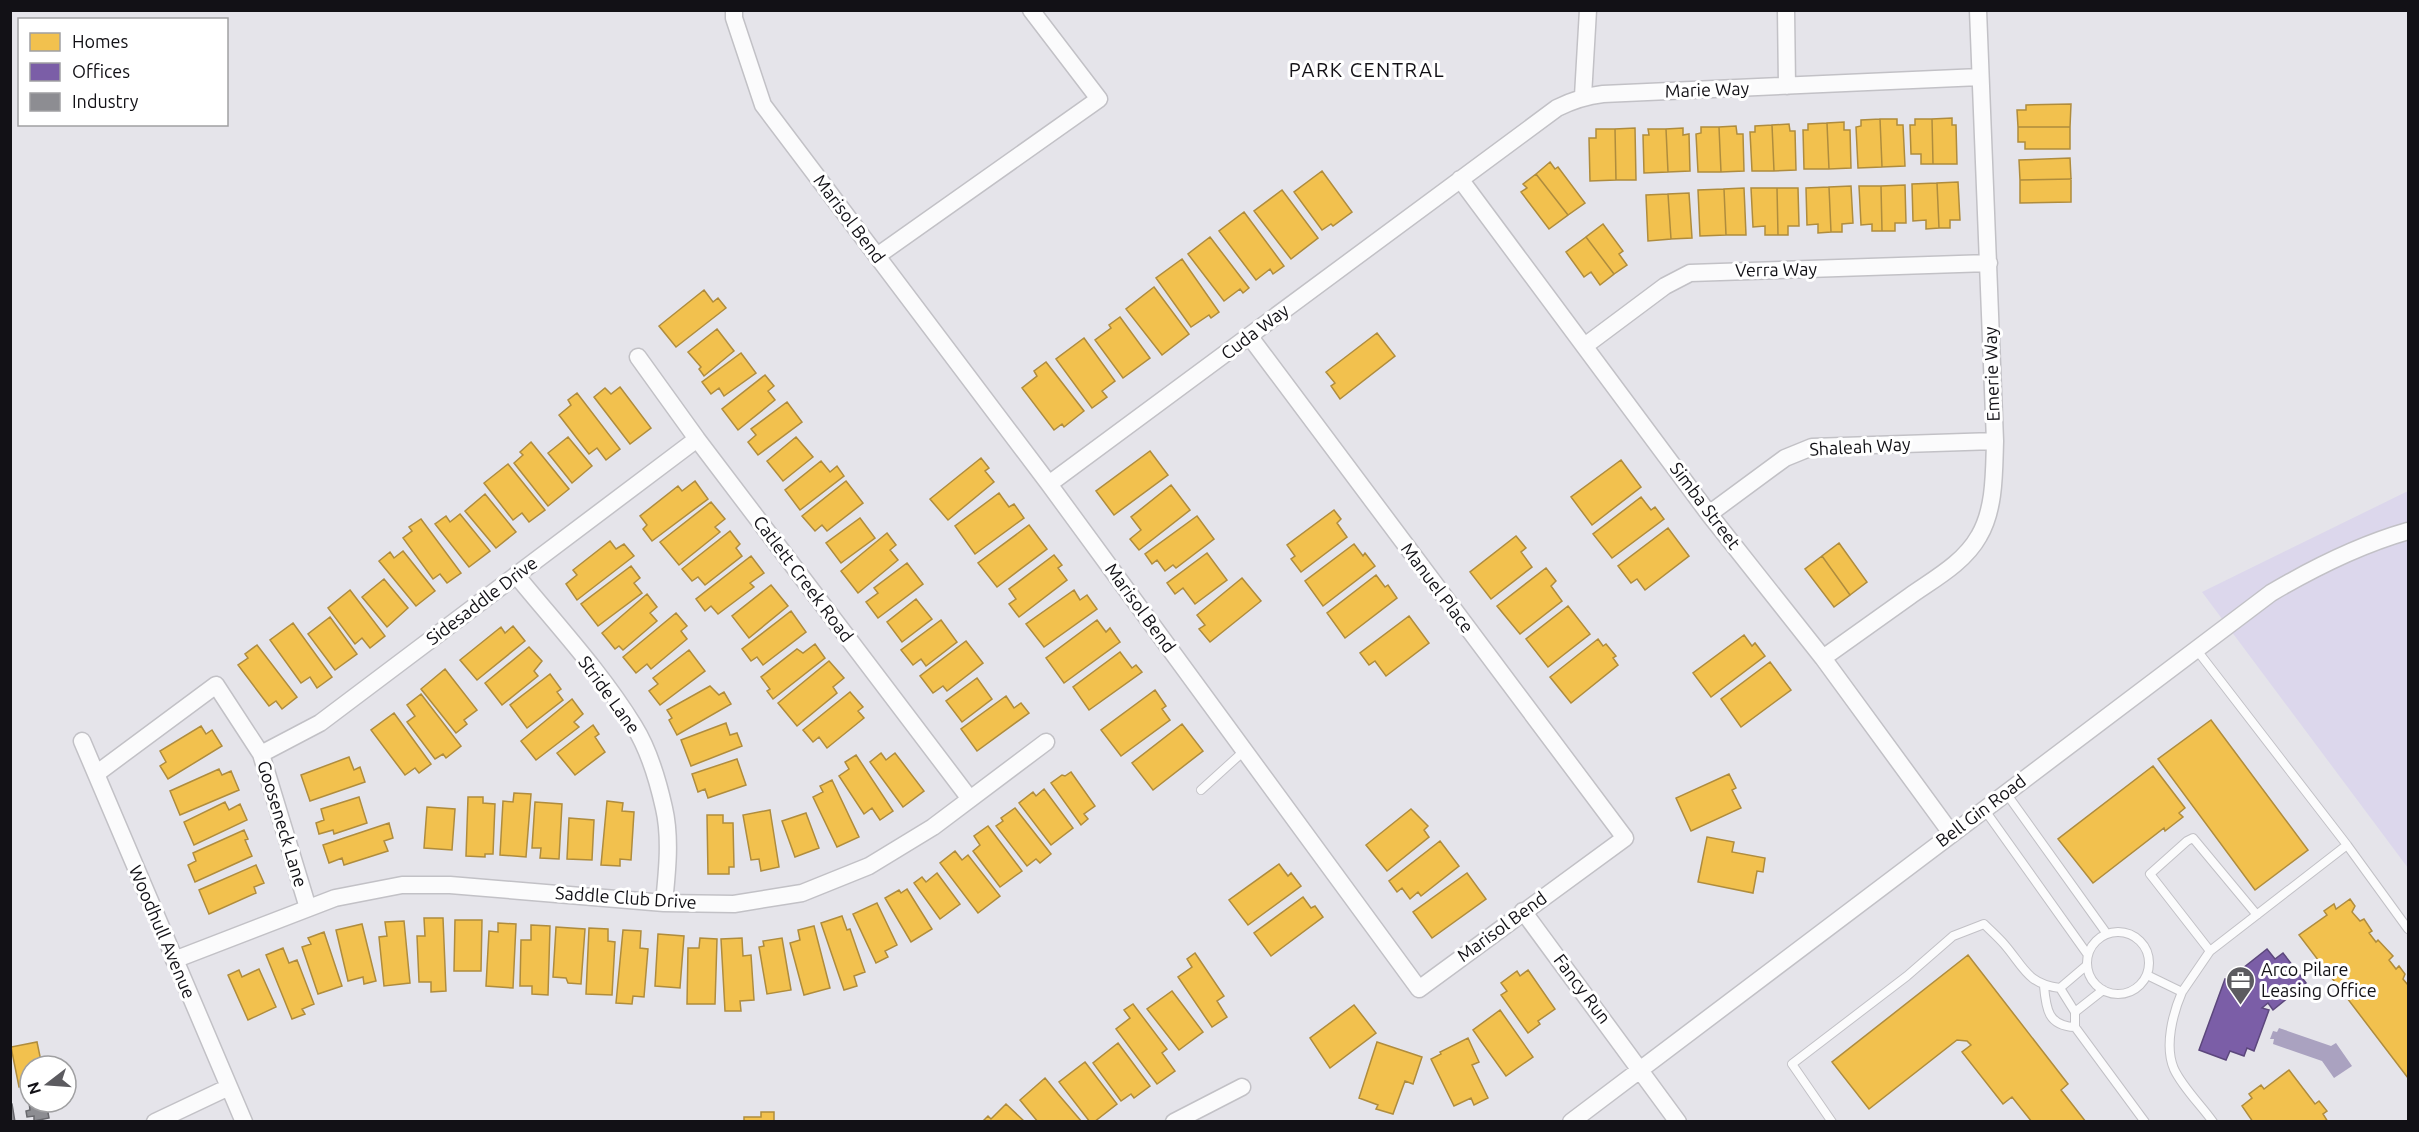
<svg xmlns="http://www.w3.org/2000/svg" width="2419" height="1132" font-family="Ubuntu,sans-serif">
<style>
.green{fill:#dcd7ec}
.water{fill:#aaa2c0}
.homes{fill:#f2c14e;stroke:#af8c3d;stroke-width:1.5}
.offices{fill:#7b5ea7;stroke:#5c477c;stroke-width:1.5}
.industry{fill:#8d8d92;stroke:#68686d;stroke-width:1.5}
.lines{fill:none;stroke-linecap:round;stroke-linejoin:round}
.lane-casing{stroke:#c2c1c6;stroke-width:10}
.street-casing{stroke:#c2c1c6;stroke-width:19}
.lane{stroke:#fbfbfc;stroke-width:8}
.street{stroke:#fbfbfc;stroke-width:16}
.labels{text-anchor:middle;stroke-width:6;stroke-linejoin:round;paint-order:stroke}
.street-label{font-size:18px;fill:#121116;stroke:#fff}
.poi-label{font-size:18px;fill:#121116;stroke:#fff;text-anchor:start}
.neighbourhood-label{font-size:20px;letter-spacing:1.5px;fill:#121116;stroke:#fff}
</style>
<rect width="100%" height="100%" fill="#e5e4ea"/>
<!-- green -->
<path class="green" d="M2408,491V868L2202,592Z"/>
<!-- water -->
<path class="water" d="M2279,1028L2331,1046L2336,1043L2352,1066L2334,1078L2322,1061L2273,1044L2274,1039H2270L2273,1031L2277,1032Z"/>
<!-- homes -->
<path class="homes" d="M2071,104L2070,127H2018L2017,110H2026V105Z
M1952,118V125H1956L1957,164H1933L1932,119Z
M1880,119L1882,167L1858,168L1856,127L1861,126V120Z
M1880,119H1897V125H1903L1905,166L1882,167Z
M1915,119H1932L1933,164H1921V154H1911L1910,125H1915Z
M1844,122V130H1850L1851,168L1829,169L1827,123Z
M1827,123L1829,169H1804L1803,130H1808V124Z
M1789,124L1790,131H1795L1796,170L1774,171L1772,125Z
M1772,125L1774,171H1752L1750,132H1755V126Z
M1736,126L1737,134H1743L1744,171L1721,172L1719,127Z
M1701,127H1719L1721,172H1698L1696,134L1701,133Z
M2018,127H2070V149H2025V142H2018Z
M1635,128L1636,180H1616L1615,129Z
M1683,128V135L1689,134L1690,171L1668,172L1666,129Z
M1596,129H1615L1616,180L1590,181L1589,138H1596Z
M1648,129H1666L1668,172L1644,173L1643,135H1649Z
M2070,158L2071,179L2020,180L2019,160Z
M1550,162L1555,169L1558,167L1585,203L1568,215L1536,174Z
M1322,171L1352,212L1333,226L1331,224L1322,230L1294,192Z
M1536,174L1568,215L1549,229L1521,192L1527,188L1523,184Z
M2071,179V202L2020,203V180Z
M1958,182L1960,220H1950V228H1939L1937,183Z
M1937,183L1939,228L1926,229V220L1913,221L1912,184Z
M1905,185L1906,223H1895V231H1882L1881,186Z
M1851,186L1853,223L1842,224V232H1831L1829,187Z
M1859,186H1881L1882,231H1872V224L1861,225Z
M1829,187L1831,232L1818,233V224L1807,225L1806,188Z
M1744,188L1746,235H1726L1724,189Z
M1751,188H1777L1778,235H1765V226L1753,227Z
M1777,188H1798L1799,226H1788V235H1778Z
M1724,189L1726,235L1700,236L1698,190Z
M1282,190L1318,238L1291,259L1254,211Z
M1689,193L1692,238L1671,239L1668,194Z
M1668,194L1671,239L1648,241L1646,195Z
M1244,212L1284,266L1273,274L1270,269L1256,280L1219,231Z
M1603,224L1623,251L1619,254L1627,265L1614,274L1586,237Z
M1210,237L1249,288L1243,293L1240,289L1224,301L1188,254Z
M1586,237L1614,274L1600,285L1591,272L1584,277L1566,252Z
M1182,259L1219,312L1211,318L1209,315L1191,327L1156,278Z
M1154,287L1189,334L1162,355L1126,309Z
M704,290L713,302L718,298L726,308L676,347L659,326Z
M1120,317L1150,358L1123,378L1095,340L1111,328L1109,325Z
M717,329L734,351L704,376L699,369L701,367L688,352Z
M1377,333L1395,356L1340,399L1331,386L1335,383L1326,372Z
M1084,338L1115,381L1102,391L1107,397L1092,408L1056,359Z
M741,353L756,373L724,396L719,388L711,394L702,382Z
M1046,362L1084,411L1064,427L1062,424L1054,430L1022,388L1037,376L1034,371Z
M765,375L774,386L768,391L775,400L738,430L722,409Z
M620,387L651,428L630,444L594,397L605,388L611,394Z
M577,393L620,449L606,460L597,448L589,454L559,415L571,405L568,400Z
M787,402L802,422L758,455L748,442L756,435L751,429Z
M568,437L592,466L572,483L548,453Z
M796,437L813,457L783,481L767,461Z
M531,442L569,489L548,506L514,463L523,455L520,452Z
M1150,451L1168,475L1114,515L1096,491Z
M981,458L989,468L985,471L994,482L948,520L930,499Z
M1621,460L1641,487L1592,525L1571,497Z
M821,461L830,472L837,466L844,476L800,510L785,490Z
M508,464L545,510L529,522L522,513L513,520L484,483Z
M695,481L708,499L652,541L643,529L647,525L640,516L678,486L682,491Z
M846,481L863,503L827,531L822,525L815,531L802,516Z
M1171,485L1190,510L1139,550L1130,539L1141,530L1131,517Z
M999,493L1009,507L1014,504L1024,518L975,554L955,526Z
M485,494L516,532L496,548L465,511Z
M1641,497L1651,510L1655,507L1664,519L1612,558L1593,534Z
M711,502L725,519L715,527L720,532L679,565L660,542Z
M1334,510L1341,519L1337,523L1347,537L1301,572L1291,559L1295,556L1287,545Z
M460,514L490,551L469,567L435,524L446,516L450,522Z
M1197,516L1214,539L1176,568L1173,565L1165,571L1157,560L1152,564L1145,554Z
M860,518L875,538L841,563L826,543Z
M421,519L461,573L447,583L440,574L433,579L403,538L412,531L409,527Z
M1029,525L1047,549L997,587L978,563Z
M1668,528L1689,556L1645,590L1637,579L1631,583L1618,566Z
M730,531L740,544L736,548L742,556L705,585L698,577L692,581L682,569Z
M887,533L896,545L890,550L898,560L858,593L841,571Z
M1516,536L1526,548L1521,552L1532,567L1491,599L1470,572Z
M610,541L616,549L624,544L634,556L577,600L566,584L577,575L573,570Z
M1839,543L1867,582L1850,595L1822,556Z
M1354,544L1363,556L1365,553L1375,566L1323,606L1305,581Z
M403,551L435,591L416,606L379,561L390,552L394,558Z
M1207,553L1227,580L1195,604L1183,588L1175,594L1167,583Z
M1054,555L1062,565L1058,568L1067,580L1019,617L1009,604L1016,599L1009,589Z
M751,556L764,573L750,583L754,587L718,614L711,606L705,611L696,599Z
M1822,556L1850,595L1834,607L1805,569Z
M907,563L923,584L878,618L866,602L878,593L874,588Z
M631,566L640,578L634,583L642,593L598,626L581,604Z
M1546,568L1556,581L1551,586L1562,601L1520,634L1497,606Z
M1376,575L1385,587L1388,585L1397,598L1345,638L1327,613Z
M1242,578L1261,601L1210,642L1199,629L1205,625L1197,615Z
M384,579L408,608L387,627L362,597Z
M771,585L788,606L749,638L732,616Z
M350,590L385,636L370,648L362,638L355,644L328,608Z
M1074,590L1080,600L1087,595L1097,609L1044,647L1026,624Z
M647,594L657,607L650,613L657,621L623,650L619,646L615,649L602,633Z
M916,599L932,619L902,642L887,622Z
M1568,606L1590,634L1548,667L1526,639Z
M791,611L806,632L763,665L757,657L751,661L742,649Z
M676,613L687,626L681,631L687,639L651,669L647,664L636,673L623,657Z
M1409,616L1429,643L1386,676L1375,661L1369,665L1360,653Z
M330,617L357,654L335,670L308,634Z
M941,620L957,642L926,666L921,659L913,665L901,650Z
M1097,620L1106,632L1110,628L1120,642L1064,683L1046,658Z
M293,623L332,677L317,688L310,677L301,683L270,640Z
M513,626L525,641L477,680L460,660L501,627L505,633Z
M1744,635L1752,646L1755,643L1765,656L1711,697L1693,673Z
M1598,639L1603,646L1606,644L1616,656L1613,658L1618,665L1571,703L1550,677Z
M966,641L983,663L947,691L943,686L933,693L920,676Z
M815,644L825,658L773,699L767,691L770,689L761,677L797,649L803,653Z
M257,645L297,697L282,709L276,701L269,706L238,665L248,658L245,654Z
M529,647L542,661L534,671L538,676L502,705L485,683Z
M689,650L705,671L660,705L649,691L658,684L653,678Z
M1120,652L1132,668L1136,665L1142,672L1089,710L1073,687Z
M829,661L844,678L833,687L837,693L797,726L778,703Z
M1770,662L1791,690L1741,727L1721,699Z
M445,669L477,710L464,720L467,724L456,733L421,689Z
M550,674L561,689L557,692L563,700L527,728L510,705Z
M977,678L992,699L962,722L946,701Z
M710,686L719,695L724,692L731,704L677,735L669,720L672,718L667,710Z
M1155,690L1166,706L1162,709L1170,720L1121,756L1101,730Z
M850,692L863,707L858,711L864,718L827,748L819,737L813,742L803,730Z
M421,694L461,746L446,758L443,754L435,759L407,722L415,716L407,705Z
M1006,696L1014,708L1021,703L1029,713L977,751L961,729Z
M572,699L583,714L574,722L579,727L536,760L521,741Z
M394,713L431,764L419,773L415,768L405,775L371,730Z
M2211,720L2308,850L2255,890L2158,759Z
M726,723L730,735L737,733L742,746L691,766L681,740Z
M1182,724L1203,751L1153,790L1132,763Z
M593,725L599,734L595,737L605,752L575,775L557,753Z
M201,726L206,734L212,730L222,746L168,779L160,766L166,762L160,751Z
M881,753L886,760L895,753L924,791L903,807L870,762Z
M856,755L893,811L880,820L872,808L864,814L839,776L849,769L845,762Z
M349,757L354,770L360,767L365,782L310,801L301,775Z
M737,759L746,785L708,798L705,789L698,792L692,774Z
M2153,766L2185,808L2179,813L2183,817L2165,831L2164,828L2093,883L2058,839Z
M219,769L222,775L231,771L239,790L180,815L170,791Z
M1071,772L1095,806L1084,814L1088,819L1081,825L1051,783L1062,775L1065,776Z
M1729,774L1736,788L1732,790L1741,808L1691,831L1676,798Z
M832,780L859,837L837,847L813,797L823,792L820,786Z
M1044,789L1073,828L1051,845L1019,803L1033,792L1036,796Z
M514,793L531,794L526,857L500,855L503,801L513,802Z
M359,797L367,823L334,834L333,830L319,834L316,823L324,820L321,809Z
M468,797H483V803L495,804L493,854H485V857L466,856Z
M607,801L623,803L622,811L634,812L631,860L620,859V866L601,865Z
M225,802L229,810L240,804L247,820L194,845L184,822Z
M535,802L562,804L559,859L540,858L541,848H532Z
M427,807L455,809L452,850L424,848Z
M1015,808L1051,854L1040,863L1036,859L1027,866L996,826L1003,821L1001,818Z
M1411,809L1428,826L1424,830L1429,837L1387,871L1366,845Z
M770,810L779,867L761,871L759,859L751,860L743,815Z
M806,813L819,848L795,857L782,821Z
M707,815H723V823H733L734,867H729V874H708Z
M569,818L594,820L592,860L567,859Z
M389,823L393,838L384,841L388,851L344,865L342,858L329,863L323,845Z
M988,826L1022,871L1000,887L973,851L980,845L974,836Z
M244,830L248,839L245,840L252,856L195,882L188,865L196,861L193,853Z
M1707,837L1734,842L1732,852L1765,858L1763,872L1757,871L1753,893L1698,882Z
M1440,841L1459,866L1421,896L1418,892L1410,899L1402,888L1397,892L1389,881Z
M955,851L962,860L968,855L1000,896L978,913L940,863Z
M1279,864L1288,876L1291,873L1301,886L1248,925L1229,900Z
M256,865L264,883L254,887L256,893L209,914L199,890Z
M937,873L960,904L940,919L914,883L922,877L926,882Z
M1467,873L1486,899L1432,938L1413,912Z
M907,889L932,929L911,942L885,898L899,890L901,893Z
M1303,897L1311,908L1315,906L1323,917L1271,956L1254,933Z
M2350,899L2355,906L2352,912L2360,921L2364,919L2372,931L2369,933L2376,942L2378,940L2393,956L2389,960L2396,969L2399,966L2405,974L2403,979L2408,985V1078L2299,935L2327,915L2324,911L2334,904L2336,909Z
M877,903L897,945L885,951L888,957L876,963L853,914Z
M842,916L847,930L850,929L865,972L854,976L857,986L844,990L821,923Z
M424,918H443L446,991L431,992V982H419L417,936H425Z
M455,920H482L481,971H454Z
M404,921L410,983L384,986L379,937L387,936L385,922Z
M498,923L516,924L513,988L486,986L489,931L498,932Z
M362,924L376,981L364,984L363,977L348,981L336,930Z
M531,925L550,926L548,995L532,994V986H520L521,940H531Z
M814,926L830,988L804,995L790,943L800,940L798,930Z
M556,927L585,929L581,984L568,983L566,978L553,977Z
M589,928L608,929V941L615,942L612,995L586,994Z
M623,930L641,931L640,948L648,949L644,997L633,996L632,1004L616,1003Z
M324,932L342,986L318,994L302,947L311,944L308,938Z
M658,934L684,936L680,988L655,986Z
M700,938L717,939L715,1004H687L688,948H699Z
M742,938L743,956L751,955L754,1000L740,1001L741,1011H725L721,939Z
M782,938L791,990L767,994L759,947L764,946L763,941Z
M283,948L289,963L297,960L314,1004L302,1009L305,1014L292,1019L266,955Z
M1195,953L1224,996L1217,1001L1227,1017L1212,1027L1178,977L1192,967L1187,959Z
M1968,955L2068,1084L2061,1090L2086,1122H2032L2012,1097L2003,1104L1962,1052L1971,1045L1967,1041L1957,1040L1869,1109L1832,1062Z
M259,969L276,1007L248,1020L228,975L239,970L242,977Z
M1528,970L1555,1009L1538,1021L1540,1024L1528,1033L1501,995L1507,991L1501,983L1517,971L1520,976Z
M1172,991L1203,1032L1179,1050L1147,1009Z
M1133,1004L1167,1049L1162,1053L1175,1071L1157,1084L1116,1029L1130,1018L1124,1010Z
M1354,1005L1376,1033L1330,1068L1310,1038Z
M1500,1010L1533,1057L1506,1076L1473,1030Z
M1468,1038L1479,1062L1472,1065L1488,1098L1474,1105L1471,1098L1454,1106L1431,1059L1441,1054L1440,1052Z
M37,1042L42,1066H30V1085L19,1087L11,1047Z
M1377,1042L1422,1057L1413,1084L1405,1081L1393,1114L1376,1109L1378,1105L1359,1098Z
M1118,1043L1150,1086L1134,1098L1131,1094L1121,1101L1093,1063Z
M1085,1062L1117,1104L1094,1122H1090L1059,1082Z
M2289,1070L2315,1104L2319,1101L2327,1111L2323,1114L2328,1122H2253L2242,1106L2252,1098L2249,1094L2261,1085L2264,1089Z
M1045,1078L1058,1094L1082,1122H1038L1020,1100Z
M1006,1104L1025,1122H982L988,1116L991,1119Z
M761,1112H774V1122H744V1117H761Z"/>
<!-- offices -->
<path class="offices" d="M2267,949L2275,959L2283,953L2306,983L2273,1010L2268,1003L2262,1008L2269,1010L2254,1051L2247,1048L2244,1056L2230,1051L2226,1060L2199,1050L2225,979L2231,981L2233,976Z"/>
<!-- industry -->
<path class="industry" d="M29,1102H46L49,1118L34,1121V1116L27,1117L26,1111L30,1110Z
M10,1104H12L15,1122H10Z"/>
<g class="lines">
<defs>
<path id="lane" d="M2196,649L2347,845L2408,929
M1201,790L1244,751
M2006,793L2107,934
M1984,809L2088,955
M2257,915L2193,838L2187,841L2150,874L2210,951L2347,845
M2087 963a31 31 0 1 1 62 0a31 31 0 1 1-62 0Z
M2147,975L2182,992C2173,1013 2164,1046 2174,1069C2183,1088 2201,1105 2213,1122
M2044,986C2046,1009 2048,1026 2075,1027L2145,1122
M2060,988L2075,1012
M2182,992L2210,951
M2075,1027V1012L2103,990
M1832,1122L1792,1064L1907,976L1953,936L1984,924C1991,931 1998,937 2004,944C2024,967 2027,984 2060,988L2087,965"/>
<path id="street" d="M734,10V18L763,105L1049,484L1419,989L1625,838L1250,337
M1786,10L1787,86
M1583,96L1588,10
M1460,179L1709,514L1823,658L1951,833
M877,256L1099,99L1031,10
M1586,345L1665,286L1690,273L1989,263
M638,357L697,439L970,799
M1049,484L1557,108C1573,100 1586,96 1603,94L1980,77
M1709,514L1785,458L1812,447L1995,441
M516,575C556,624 601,672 634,726C649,750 658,781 664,808C671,838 667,873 664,903
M1823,658C1852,637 1881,617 1910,596C1934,579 1964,563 1979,536C1995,509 1994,472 1995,441L1978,10
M82,741L244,1122
M261,754L320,723L697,439
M96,774L216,685L261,754L308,908
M1523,911L1678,1122
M174,960L335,898L402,885H450L664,903L734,904L802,893L869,866L933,827L1046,742
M155,1122L229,1087
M1174,1122L1242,1087
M1571,1122L2271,593C2315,567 2359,545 2408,531"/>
</defs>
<!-- lane casing -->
<use href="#lane" class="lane-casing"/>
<!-- street casing -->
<use href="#street" class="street-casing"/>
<!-- lane -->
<use href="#lane" class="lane"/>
<!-- street -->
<use href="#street" class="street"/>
</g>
<!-- icons -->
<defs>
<symbol id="office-pin" viewBox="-11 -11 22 30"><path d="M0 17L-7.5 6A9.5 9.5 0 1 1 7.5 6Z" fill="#5c5b60" stroke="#fff"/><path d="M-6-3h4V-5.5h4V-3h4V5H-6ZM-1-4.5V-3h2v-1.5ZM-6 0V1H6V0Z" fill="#fff"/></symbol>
</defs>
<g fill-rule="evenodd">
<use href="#office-pin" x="2224" y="964" width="33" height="45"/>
</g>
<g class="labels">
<!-- street labels -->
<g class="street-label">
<text transform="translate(1707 90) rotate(-2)" y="6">Marie Way</text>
<text transform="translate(849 219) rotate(53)" y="6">Marisol Bend</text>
<text transform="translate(1776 270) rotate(-1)" y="6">Verra Way</text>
<text transform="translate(1255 332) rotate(-37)" y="6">Cuda Way</text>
<text transform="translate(1992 374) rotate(-92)" y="6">Emerie Way</text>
<text transform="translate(1860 447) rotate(-3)" y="6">Shaleah Way</text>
<text transform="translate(1705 506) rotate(53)" y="6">Simba Street</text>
<text transform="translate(803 579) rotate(53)" y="6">Catlett Creek Road</text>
<text transform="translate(1437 588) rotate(53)" y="6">Manuel Place</text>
<text transform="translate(482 601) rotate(-37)" y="6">Sidesaddle Drive</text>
<text transform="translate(1140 608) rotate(54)" y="6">Marisol Bend</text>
<text transform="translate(609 695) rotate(54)" y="6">Stride Lane</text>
<text transform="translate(1981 811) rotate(-37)" y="6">Bell Gin Road</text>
<text transform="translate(282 824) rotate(73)" y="6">Gooseneck Lane</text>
<text transform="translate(626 898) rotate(4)" y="6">Saddle Club Drive</text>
<text transform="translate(1502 927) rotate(-36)" y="6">Marisol Bend</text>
<text transform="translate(162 932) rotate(67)" y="6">Woodhull Avenue</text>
<text transform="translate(1582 989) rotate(53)" y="6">Fancy Run</text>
</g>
<!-- poi labels -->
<g class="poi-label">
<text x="2261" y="976">Arco Pilare<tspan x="2261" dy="21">Leasing Office</tspan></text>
</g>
<!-- neighbourhood labels -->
<g class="neighbourhood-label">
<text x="1367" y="77">PARK CENTRAL</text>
</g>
</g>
<!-- border -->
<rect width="2419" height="1132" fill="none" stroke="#121116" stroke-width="24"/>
<!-- legend -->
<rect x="18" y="18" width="210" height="108" fill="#ffffff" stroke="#a0a0a2" stroke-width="1.5"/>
<rect x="30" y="33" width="30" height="18" fill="#f2c14e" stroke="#a0a0a2" stroke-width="1.5"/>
<text x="72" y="48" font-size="18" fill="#121116">Homes</text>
<rect x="30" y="63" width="30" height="18" fill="#7b5ea7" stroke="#a0a0a2" stroke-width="1.5"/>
<text x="72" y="78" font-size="18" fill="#121116">Offices</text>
<rect x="30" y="93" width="30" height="18" fill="#8d8d92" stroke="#a0a0a2" stroke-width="1.5"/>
<text x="72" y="108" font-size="18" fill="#121116">Industry</text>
<!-- north arrow -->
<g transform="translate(48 1084) rotate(253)"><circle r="28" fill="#ffffff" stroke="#a0a0a2" stroke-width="1.5"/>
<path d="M0-4.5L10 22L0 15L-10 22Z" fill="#5c5b60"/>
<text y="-9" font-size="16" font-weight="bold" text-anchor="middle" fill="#121116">N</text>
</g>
</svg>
